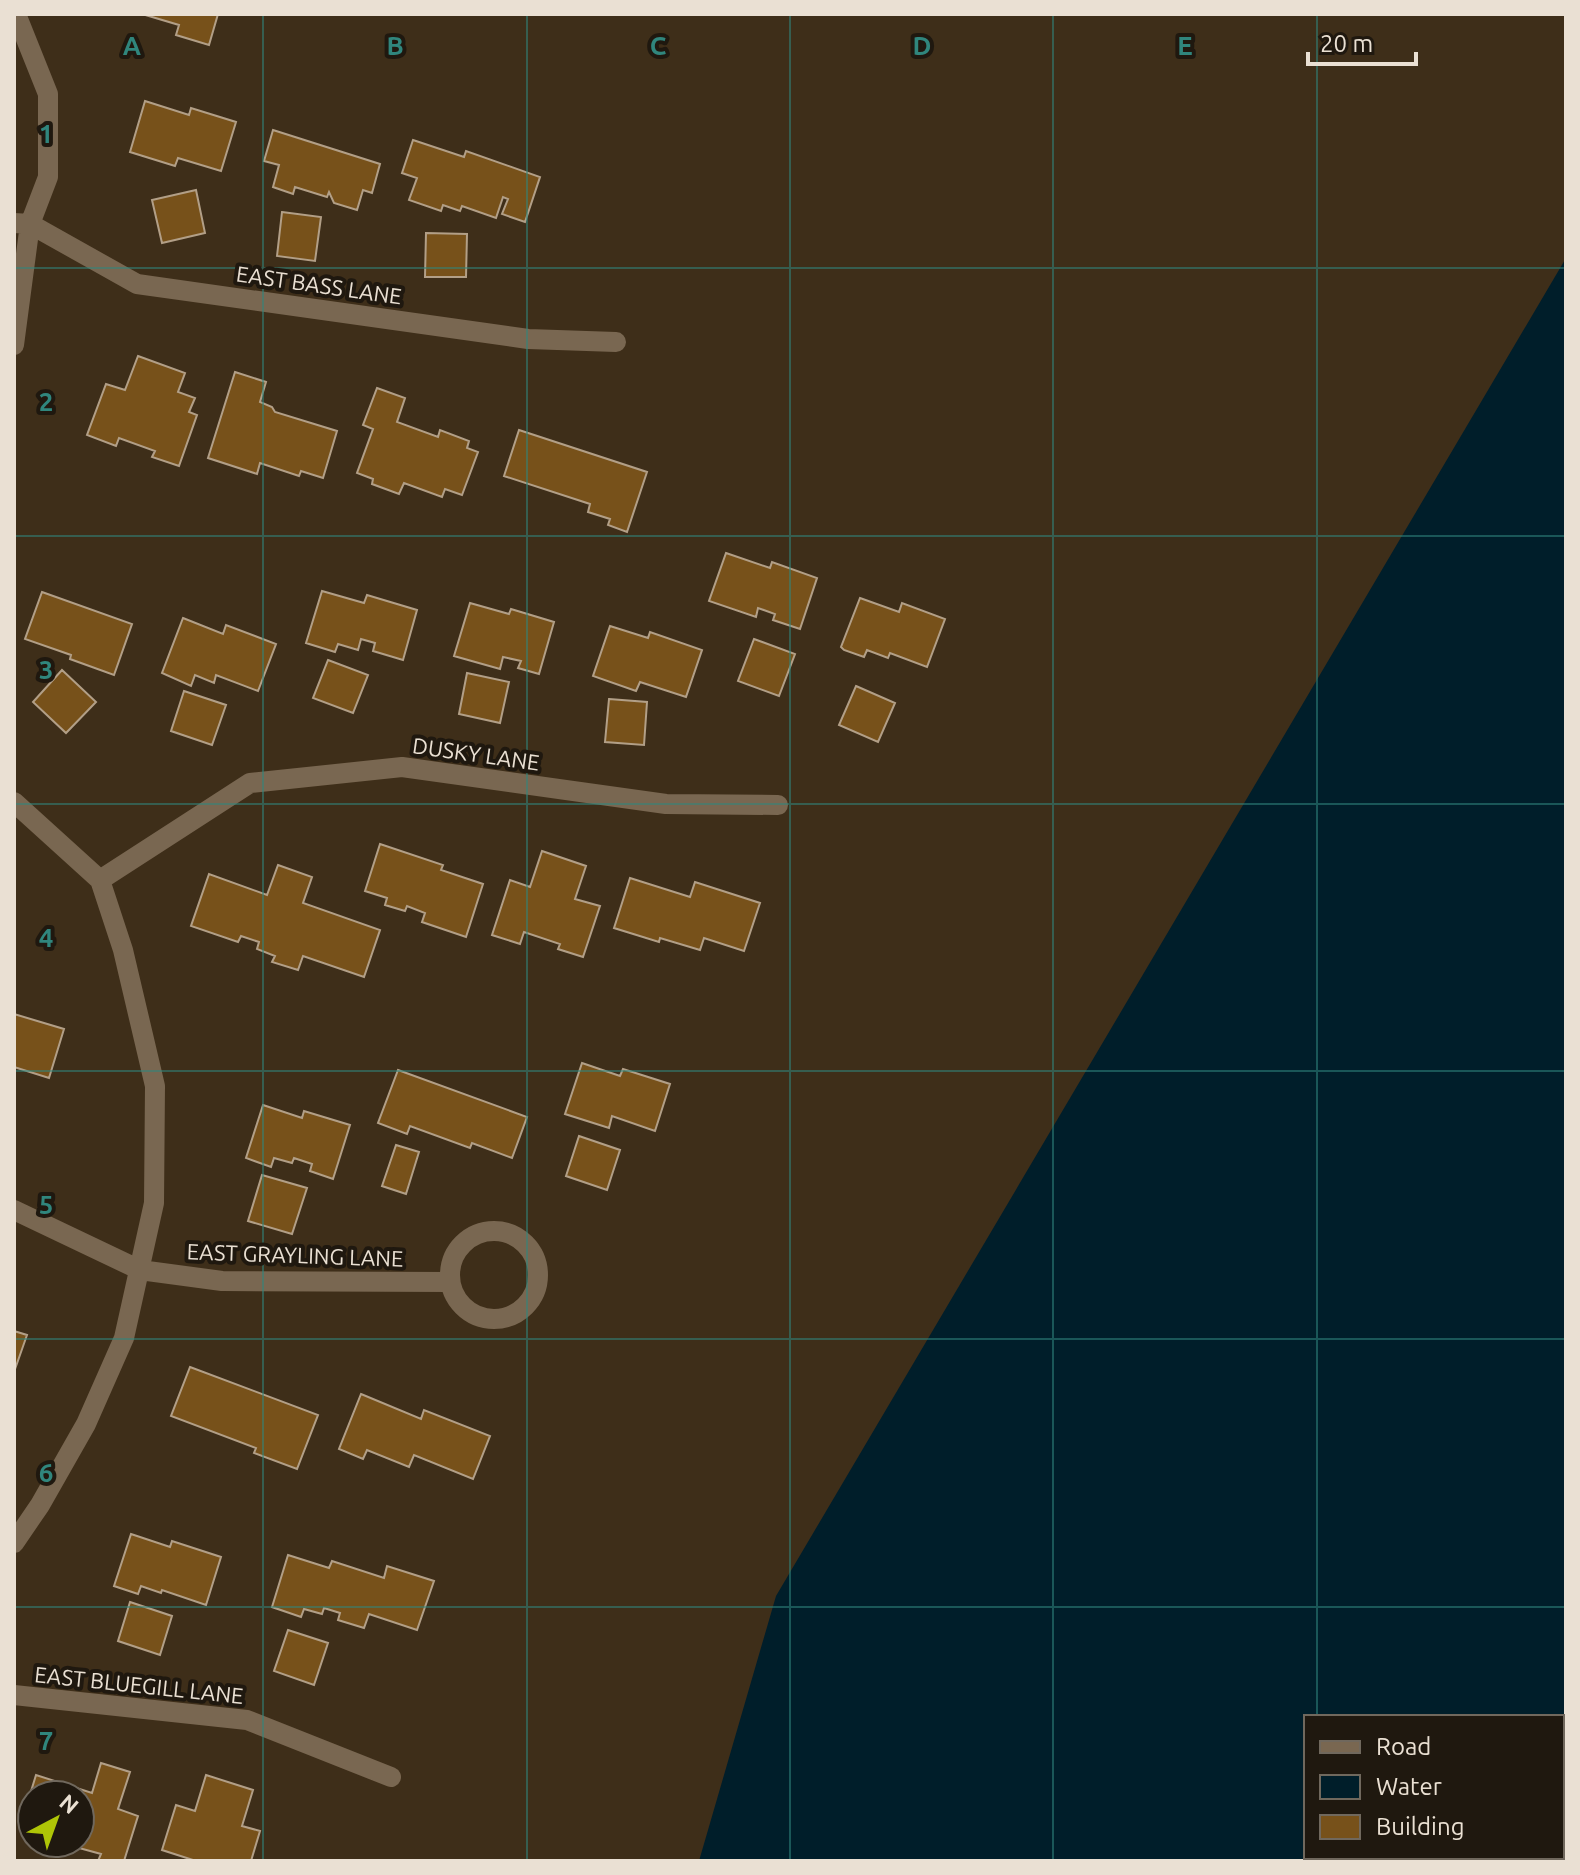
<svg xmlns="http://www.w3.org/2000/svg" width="1580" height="1875" font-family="Ubuntu,sans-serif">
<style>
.water{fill:#001e2a;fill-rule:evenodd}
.building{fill:#77511a;stroke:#b29f87;stroke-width:2}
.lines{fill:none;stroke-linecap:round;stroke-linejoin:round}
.minor{stroke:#796751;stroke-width:20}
.grid{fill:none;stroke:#30867d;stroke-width:2;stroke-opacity:0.55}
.labels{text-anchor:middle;stroke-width:8;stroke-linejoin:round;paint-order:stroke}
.street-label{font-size:22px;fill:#eae0d3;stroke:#1f180f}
.grid-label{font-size:26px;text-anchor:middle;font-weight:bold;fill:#30867d;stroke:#1f180f;stroke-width:8;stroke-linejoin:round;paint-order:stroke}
</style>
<rect width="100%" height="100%" fill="#3e2e19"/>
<!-- water -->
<path class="water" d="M1566,258V1861H699L776,1596ZM1306,1717H1562V1857H1306Z"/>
<!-- building -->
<path class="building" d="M142,14H218L209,45L176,35L179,25Z
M145,101L189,115L191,108L236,122L221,171L178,158L175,166L130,152Z
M273,130L380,164L372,193L363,190L357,210L334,203L329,192L327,197L295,187L293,194L273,187L279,165L264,161Z
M413,140L464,157L466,151L540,177L525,222L502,214L508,199L503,197L496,218L462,206L460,211L443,205L441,211L409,200L417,178L402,173Z
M196,190L205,233L162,243L152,200Z
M282,212L321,217L315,261L277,256Z
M426,233L467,234L466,277H425Z
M138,356L185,373L178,392L195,398L189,412L197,415L179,466L152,457L155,451L119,438L116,446L87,435L106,384L125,390Z
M235,372L266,382L260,402L272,407L275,412L337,431L323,478L301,471L299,476L260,463L257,474L208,458Z
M377,388L405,398L397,422L438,437L440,430L469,441L467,448L478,452L462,495L445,489L442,497L404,483L399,494L372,484L373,479L357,473L373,429L363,425Z
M519,430L647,472L627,532L608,525L610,519L588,512L590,504L504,476Z
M726,553L770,568L772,562L817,578L800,629L773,620L775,614L758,608L756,617L709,601Z
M322,591L364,603L367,595L417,610L403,660L373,651L375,643L361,639L358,650L338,644L335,652L306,643Z
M42,592L132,624L114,675L70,659L71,655L25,639Z
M860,598L899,612L902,603L945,619L927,667L890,653L888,658L867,650L864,657L844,650L841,647Z
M470,603L509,614L511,609L554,622L539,674L518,668L521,661L503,657L500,669L454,656Z
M183,618L223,634L226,625L276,644L258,691L216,675L214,683L195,675L191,686L162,673Z
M610,626L648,638L650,632L702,650L686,697L640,682L636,691L593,676Z
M754,639L795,654L779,696L738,681Z
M328,660L368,675L353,713L313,698Z
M62,670L96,702L66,733L33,702Z
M467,673L509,682L500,723L459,714Z
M856,686L895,703L878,742L839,725Z
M184,691L226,705L212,745L171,731Z
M609,699L647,702L644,745L605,742Z
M380,844L443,865L441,870L483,884L466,937L422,922L425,913L407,906L405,911L385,905L387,898L365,891Z
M542,851L586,866L575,899L600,906L583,957L558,949L560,944L524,932L520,944L492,935L510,880L530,887Z
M278,865L312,877L303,903L380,930L364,977L303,956L298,970L272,962L275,956L257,949L259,942L241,936L238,942L191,926L209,874L267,895Z
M630,878L690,897L695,882L760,903L744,951L704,938L700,950L660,938L659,942L614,928Z
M14,1014L64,1029L49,1078L14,1067Z
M582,1063L620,1076L623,1069L670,1084L655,1131L612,1116L609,1128L565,1114Z
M398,1070L527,1117L512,1158L472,1143L470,1148L410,1126L407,1134L378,1123Z
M263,1105L302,1118L304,1111L350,1125L333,1179L310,1171L312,1164L294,1158L292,1163L274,1158L271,1167L246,1158Z
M579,1136L620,1150L607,1190L566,1176Z
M396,1145L419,1152L406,1194L382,1186Z
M262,1175L307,1188L292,1234L248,1221Z
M14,1331L27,1335L14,1372Z
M190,1367L318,1415L297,1469L254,1453L256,1448L171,1416Z
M361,1394L421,1419L424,1410L490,1436L473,1479L414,1455L409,1467L367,1450L363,1459L339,1449Z
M131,1534L170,1547L172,1541L221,1557L206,1605L162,1590L161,1593L141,1586L138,1594L114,1586Z
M288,1555L329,1568L332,1561L384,1578L387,1566L434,1581L417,1630L369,1614L364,1628L338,1620L340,1613L324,1608L322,1614L304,1609L301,1617L272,1607Z
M130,1602L172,1616L160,1655L118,1641Z
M288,1630L328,1643L314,1685L274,1671Z
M101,1763L130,1772L118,1809L138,1816L124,1861H98L101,1854L79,1848L80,1795H32V1828L21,1824L36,1775L92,1793Z
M206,1775L253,1790L242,1826L260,1831L251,1861H196L162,1850L176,1805L195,1811Z"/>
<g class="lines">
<!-- minor -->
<path class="minor" d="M14,223L30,224L137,284L528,339L616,342
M14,345L30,224L48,177V94L16,14
M14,802L100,880L123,950L155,1086L154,1203L124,1338L86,1424L40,1505L14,1543
M100,880L250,783L402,767L666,804L778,805
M14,1210L140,1270L222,1281L450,1282
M450 1275a44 44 0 1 1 88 0a44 44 0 1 1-88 0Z
M14,1695L247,1720L391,1777"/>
</g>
<!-- grid -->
<path class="grid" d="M263,14V1861M527,14V1861M790,14V1861M1053,14V1861M1317,14V1717M14,268H1566M14,536H1566M14,804H1566M14,1071H1566M14,1339H1566M14,1607H1566M1317,1857V1861"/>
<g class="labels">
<!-- street labels -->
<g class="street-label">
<text transform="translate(319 285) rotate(8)" y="8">EAST BASS LANE</text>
<text transform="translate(476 754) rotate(8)" y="8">DUSKY LANE</text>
<text transform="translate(295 1255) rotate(2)" y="8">EAST GRAYLING LANE</text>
<text transform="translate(139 1685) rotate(6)" y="8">EAST BLUEGILL LANE</text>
</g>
</g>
<g class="grid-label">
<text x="132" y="55">A</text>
<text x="395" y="55">B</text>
<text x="658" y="55">C</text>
<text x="922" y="55">D</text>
<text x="1185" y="55">E</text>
<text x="46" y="143">1</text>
<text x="46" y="411">2</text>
<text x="46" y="679">3</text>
<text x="46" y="947">4</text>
<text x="46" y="1214">5</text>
<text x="46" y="1482">6</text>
<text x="46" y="1750">7</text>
</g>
<!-- border -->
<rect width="1580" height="1875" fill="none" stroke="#eae0d3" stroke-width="32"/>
<!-- legend -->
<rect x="1304" y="1715" width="260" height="144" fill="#1f180f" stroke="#70685d" stroke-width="2"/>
<rect x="1320" y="1741" width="40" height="12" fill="#796751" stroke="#70685d" stroke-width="2"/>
<text x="1376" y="1755" font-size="24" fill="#eae0d3">Road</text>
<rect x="1320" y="1775" width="40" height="24" fill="#001e2a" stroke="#70685d" stroke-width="2"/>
<text x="1376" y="1795" font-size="24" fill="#eae0d3">Water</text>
<rect x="1320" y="1815" width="40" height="24" fill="#77511a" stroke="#70685d" stroke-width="2"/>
<text x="1376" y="1835" font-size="24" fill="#eae0d3">Building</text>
<!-- north arrow -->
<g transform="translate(56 1819) rotate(41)"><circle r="38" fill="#1f180f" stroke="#70685d" stroke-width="2"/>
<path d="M0-6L14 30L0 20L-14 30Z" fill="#afc507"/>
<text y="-12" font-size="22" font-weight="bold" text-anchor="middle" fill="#eae0d3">N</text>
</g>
<!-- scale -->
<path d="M1308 52v12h108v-12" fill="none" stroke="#eae0d3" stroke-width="4"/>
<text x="1320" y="52" font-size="24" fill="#eae0d3" stroke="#1f180f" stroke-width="6" paint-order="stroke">20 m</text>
</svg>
